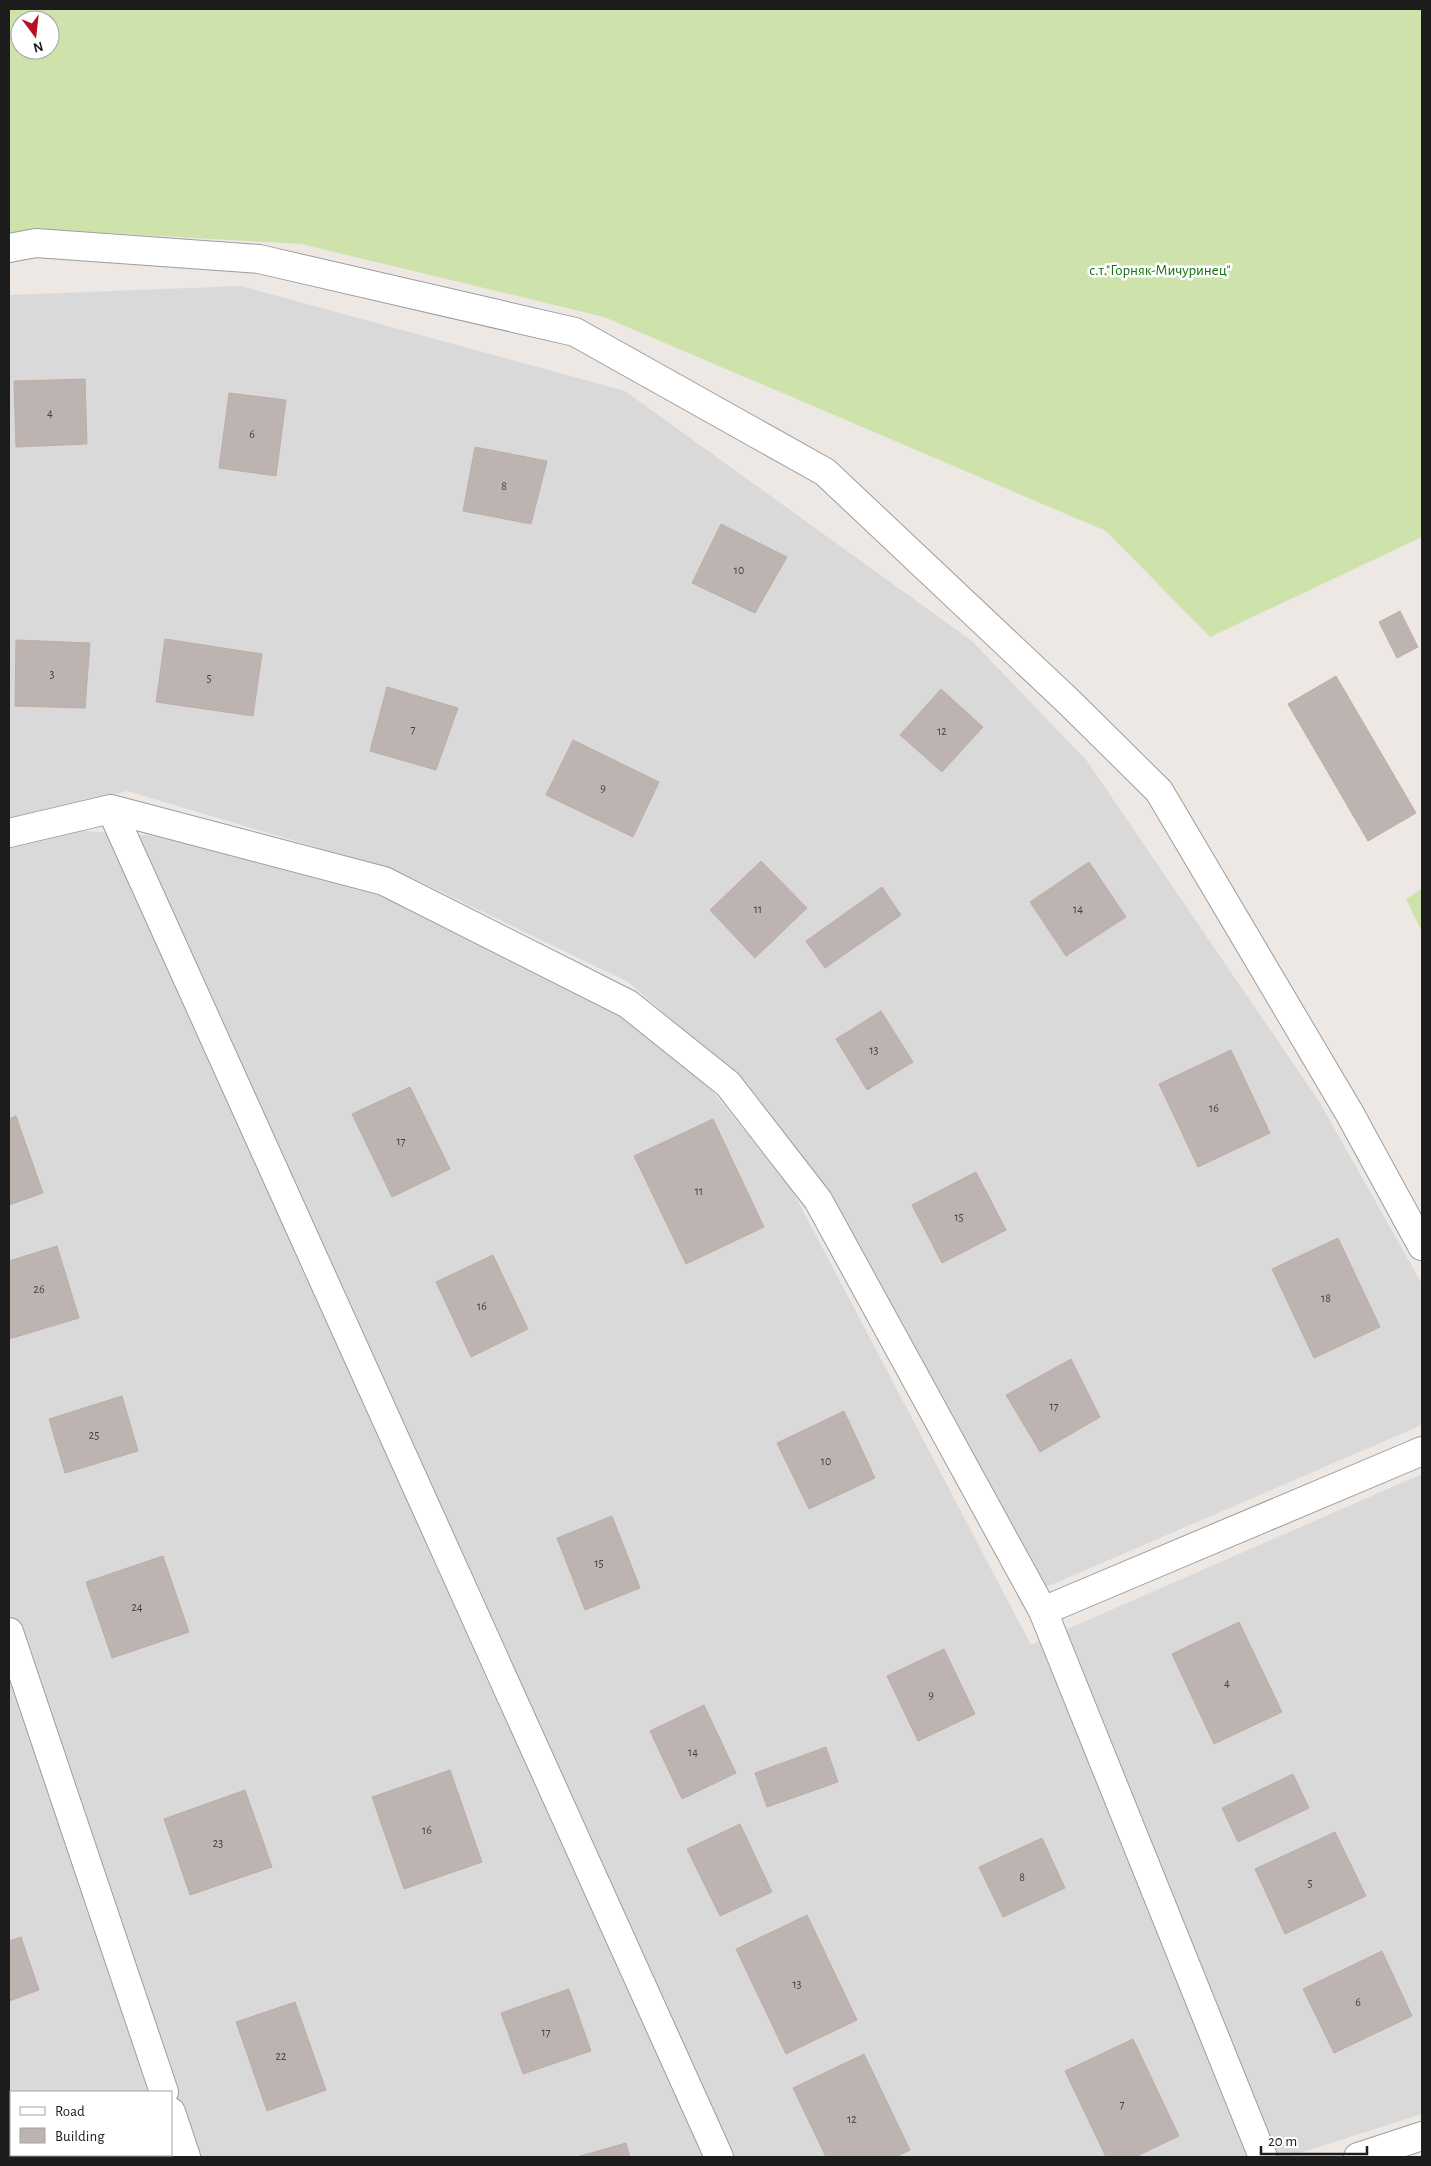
<svg xmlns="http://www.w3.org/2000/svg" width="1431" height="2166" font-family="'Alegreya Sans',sans-serif">
<style>
.residential{fill:#dad9d9;fill-rule:evenodd}
.grass{fill:#cee3ac;fill-rule:evenodd}
.building{fill:#bdb3b0;stroke:#bdaea6}
.lines{fill:none;stroke-linecap:round;stroke-linejoin:round}
.street-casing{stroke:#9d9d9d;stroke-width:30}
.street{stroke:#fff;stroke-width:28}
.labels{text-anchor:middle;stroke-width:5;stroke-linejoin:round;paint-order:stroke}
.number-label{font-size:12px;fill:#444241}
.park-label{font-size:15px;fill:#177114;stroke:#fff}
</style>
<rect width="100%" height="100%" fill="#ede8e3"/>
<!-- residential -->
<path class="residential" d="M241,286L625,391L972,641L1087,761L1320,1103L1422,1284V1425L1044,1588L736,1075L628,982L400,872L127,791L9,821V295Z
M71,830L158,836L380,896L608,1004L702,1079L789,1184L1031,1645L1422,1474V2114L1287,2157H9V845ZM11,2092H171V2155H11Z"/>
<!-- grass -->
<path class="grass" d="M9,9H1422V537L1210,637L1106,531L604,317L301,244L34,229L9,233ZM20,20H50V50H20Z
M1422,889V932L1406,899Z"/>
<!-- building -->
<path class="building" d="M85,379L87,444L16,447L14,381Z
M229,393L286,400L276,476L219,468Z
M475,447L547,461L531,524L463,511Z
M721,524L787,557L755,613L692,583Z
M1400,611L1418,647L1397,658L1379,622Z
M165,639L262,654L253,716L156,702Z
M16,640L90,643L85,708L15,706Z
M1336,676L1416,813L1368,841L1288,704Z
M387,687L458,708L436,770L370,751Z
M941,689L983,727L942,772L900,735Z
M573,740L659,782L633,837L546,795Z
M761,861L807,908L755,958L710,910Z
M1089,862L1126,917L1066,956L1030,902Z
M882,887L901,915L825,968L806,941Z
M881,1011L913,1062L867,1090L836,1039Z
M1231,1050L1270,1133L1198,1167L1159,1084Z
M410,1087L450,1169L392,1197L352,1114Z
M16,1116L43,1193L9,1205V1119Z
M713,1119L764,1227L686,1264L634,1156Z
M976,1172L1006,1230L942,1263L912,1205Z
M1338,1238L1380,1327L1314,1358L1272,1269Z
M57,1246L79,1318L9,1339V1261Z
M493,1255L528,1329L471,1357L436,1282Z
M1071,1359L1100,1417L1040,1452L1006,1395Z
M122,1396L138,1451L65,1473L49,1419Z
M844,1411L875,1478L809,1509L777,1443Z
M612,1516L640,1588L585,1610L557,1538Z
M163,1556L189,1632L112,1658L86,1582Z
M1239,1622L1282,1712L1214,1744L1172,1654Z
M944,1649L975,1714L918,1741L887,1676Z
M704,1705L736,1773L682,1799L650,1731Z
M826,1747L838,1782L767,1807L755,1773Z
M450,1770L482,1862L404,1889L372,1797Z
M1293,1774L1309,1808L1238,1842L1222,1808Z
M245,1790L272,1867L190,1895L164,1819Z
M740,1824L772,1892L720,1916L687,1849Z
M1335,1832L1366,1896L1285,1934L1255,1869Z
M1042,1838L1065,1888L1003,1917L979,1867Z
M807,1915L857,2020L786,2054L736,1949Z
M21,1937L39,1990L9,2001V1941Z
M1382,1951L1412,2016L1334,2053L1303,1989Z
M569,1989L591,2051L523,2074L501,2013Z
M295,2002L326,2090L267,2111L236,2022Z
M1133,2039L1179,2136L1135,2157H1106L1065,2071Z
M864,2054L910,2150L896,2157H826L793,2088Z
M626,2143L630,2157H577Z
M22,2155H90L91,2157H22Z"/>
<g class="lines">
<defs>
<path id="street" d="M9,248L36,243L259,259L575,332L825,472L1069,702L1159,791L1350,1114L1422,1246
M111,809L719,2157
M9,833L111,809L384,881L628,1004L728,1084L818,1200L1043,1611L1263,2157
M1043,1611L1422,1451
M9,1632L164,2092
M171,2112L186,2157
M1358,2157L1422,2136"/>
</defs>
<!-- street casing -->
<use href="#street" class="street-casing"/>
<!-- street -->
<use href="#street" class="street"/>
</g>
<g class="labels">
<!-- number labels -->
<g class="number-label">
<text x="50" y="417">4</text>
<text x="252" y="438">6</text>
<text x="504" y="490">8</text>
<text x="739" y="574">10</text>
<text x="52" y="678">3</text>
<text x="209" y="682">5</text>
<text x="413" y="733">7</text>
<text x="942" y="735">12</text>
<text x="603" y="792">9</text>
<text x="758" y="913">11</text>
<text x="1078" y="913">14</text>
<text x="874" y="1054">13</text>
<text x="1214" y="1112">16</text>
<text x="401" y="1145">17</text>
<text x="699" y="1195">11</text>
<text x="959" y="1221">15</text>
<text x="39" y="1293">26</text>
<text x="1326" y="1302">18</text>
<text x="482" y="1310">16</text>
<text x="1054" y="1410">17</text>
<text x="94" y="1439">25</text>
<text x="826" y="1465">10</text>
<text x="599" y="1567">15</text>
<text x="137" y="1611">24</text>
<text x="1227" y="1687">4</text>
<text x="931" y="1699">9</text>
<text x="693" y="1756">14</text>
<text x="427" y="1834">16</text>
<text x="218" y="1847">23</text>
<text x="1022" y="1881">8</text>
<text x="1310" y="1887">5</text>
<text x="797" y="1988">13</text>
<text x="1358" y="2006">6</text>
<text x="546" y="2036">17</text>
<text x="281" y="2060">22</text>
<text x="1122" y="2108">7</text>
<text x="852" y="2123">12</text>
</g>
<!-- park labels -->
<g class="park-label">
<text x="1160" y="275">с.т."Горняк-Мичуринец"</text>
</g>
</g>
<!-- border -->
<rect width="1431" height="2166" fill="none" stroke="#1c1c1c" stroke-width="20"/>
<!-- legend -->
<rect x="10" y="2091" width="162" height="65" fill="#ffffff" stroke="#a4a4a4"/>
<rect x="20" y="2107" width="25" height="8" fill="#ffffff" stroke="#a4a4a4"/>
<text x="55" y="2116" font-size="15" fill="#1c1c1c">Road</text>
<rect x="20" y="2128" width="25" height="15" fill="#bdb3b0" stroke="#a4a4a4"/>
<text x="55" y="2141" font-size="15" fill="#1c1c1c">Building</text>
<!-- north arrow -->
<g transform="translate(35 35) rotate(165)"><circle r="24" fill="#ffffff" stroke="#a4a4a4"/>
<path d="M0-4L9 19L0 12L-9 19Z" fill="#b81023"/>
<text y="-8" font-size="14" font-weight="bold" text-anchor="middle" fill="#1c1c1c">N</text>
</g>
<!-- scale -->
<path d="M1261 2146v8h106v-8" fill="none" stroke="#1c1c1c" stroke-width="2.5"/>
<text x="1268" y="2146" font-size="15" fill="#1c1c1c" stroke="#ffffff" stroke-width="4" paint-order="stroke">20 m</text>
</svg>
